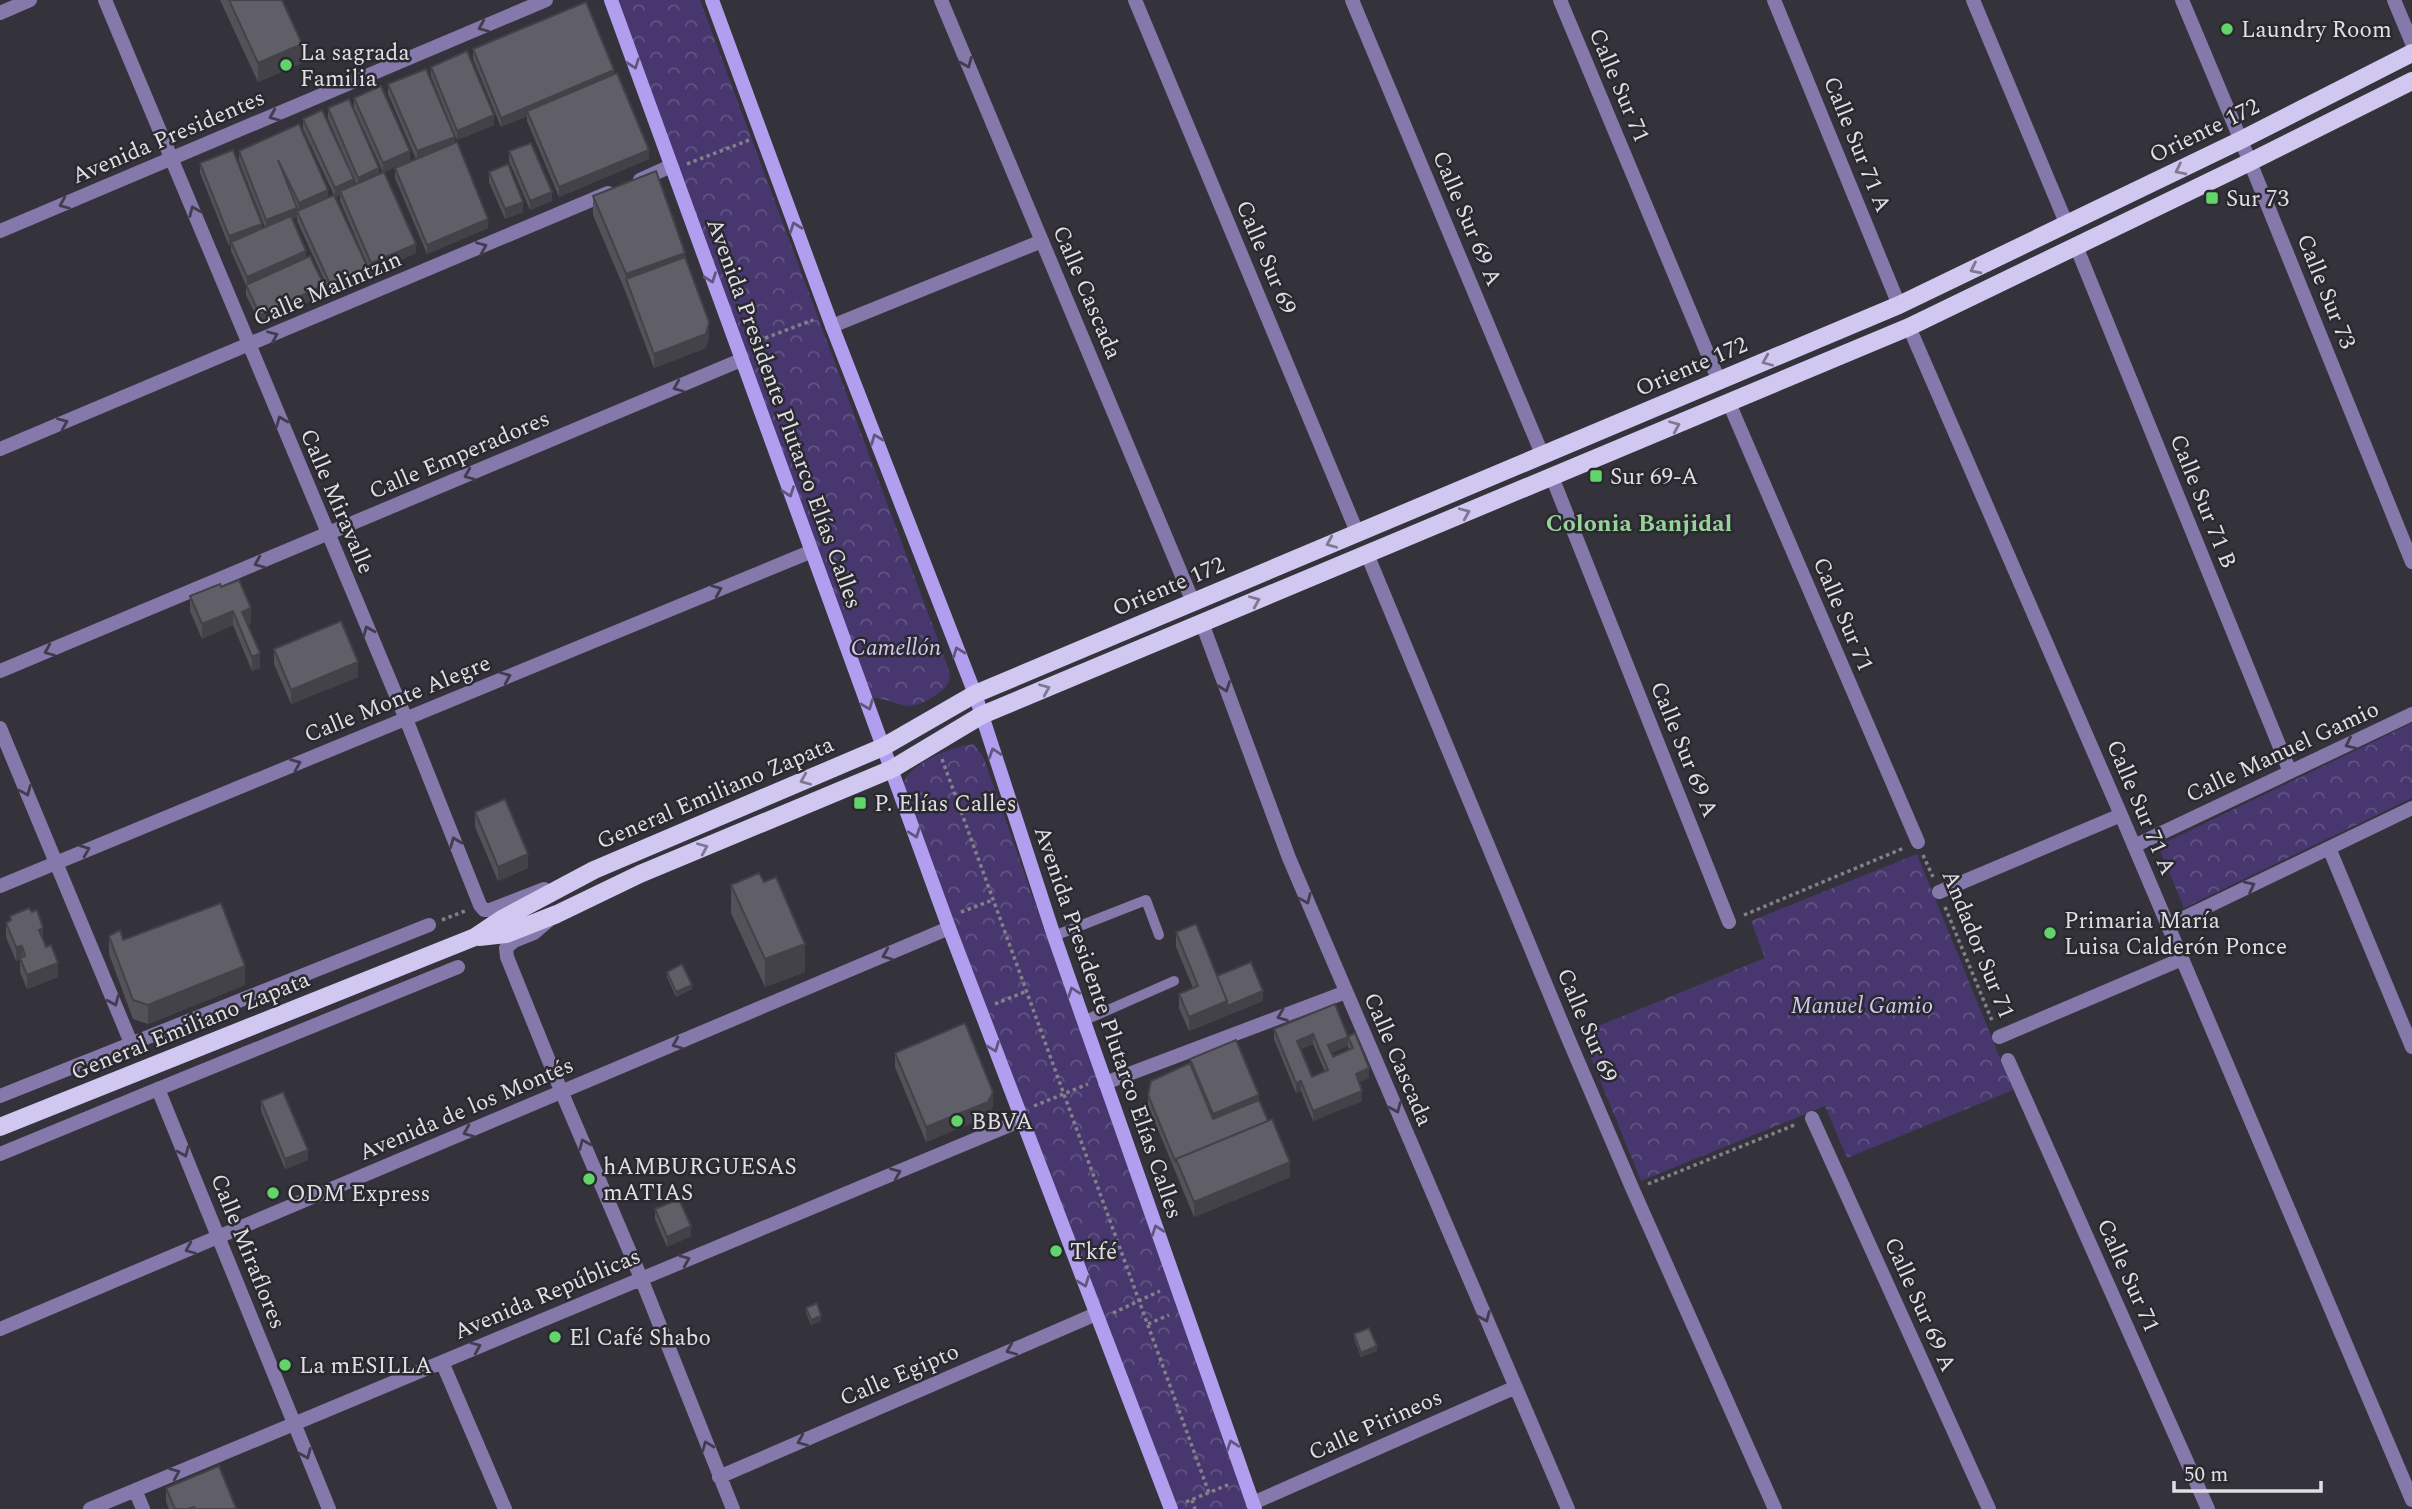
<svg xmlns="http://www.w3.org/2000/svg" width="2412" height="1509" font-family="Spectral,serif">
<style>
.park{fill:url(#park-crowns)}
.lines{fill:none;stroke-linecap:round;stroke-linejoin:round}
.path{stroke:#828188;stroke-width:3.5;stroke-dasharray:3.5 3.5;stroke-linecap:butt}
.service{stroke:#8578ab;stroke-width:10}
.pedestrian{stroke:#8578ab;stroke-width:14}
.minor{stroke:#8578ab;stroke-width:14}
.tertiary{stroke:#8578ab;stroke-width:14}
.secondary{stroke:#b29eef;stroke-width:14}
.primary{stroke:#d1c8f2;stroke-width:18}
.wall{fill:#535259;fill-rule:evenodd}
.shaded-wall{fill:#434248}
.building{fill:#605f67;stroke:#434248;stroke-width:2;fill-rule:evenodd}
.oneway{stroke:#413d4f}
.oneway2{stroke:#60587c}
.oneway3{stroke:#7e7891}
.poi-dot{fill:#61d46a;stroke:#2a2930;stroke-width:2.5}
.labels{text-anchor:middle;stroke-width:5;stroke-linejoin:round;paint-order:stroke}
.poi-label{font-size:23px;fill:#e0dfe4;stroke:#2a2930;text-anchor:start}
.street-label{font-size:23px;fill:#e0dfe4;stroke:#2a2930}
.park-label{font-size:23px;font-style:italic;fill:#d2c9f2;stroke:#2a2930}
.neighbourhood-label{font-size:24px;font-weight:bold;fill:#97d299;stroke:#2a2930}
</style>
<defs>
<pattern id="park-crowns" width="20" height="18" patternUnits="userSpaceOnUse" patternTransform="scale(1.75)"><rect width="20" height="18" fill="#47376e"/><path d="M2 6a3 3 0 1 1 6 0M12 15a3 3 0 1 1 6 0" fill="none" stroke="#615483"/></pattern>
</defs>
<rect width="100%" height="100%" fill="#34333b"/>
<!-- park -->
<path class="park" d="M617,0H700L948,667C948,670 950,675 950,678C949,690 920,707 909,706C897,705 888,699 875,698L867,689Z
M2412,723V798L2184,908L2158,846Z
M973,744L983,756L1249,1509H1178L902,785C913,761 948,748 973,744Z
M1917,854L2013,1090L1847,1158L1825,1106L1641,1181L1581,1033L1765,958L1751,921Z"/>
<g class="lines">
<!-- path -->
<path class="path" d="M687,164L749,140
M752,343L813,320
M942,759L1209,1493
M1923,855L1933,877
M1945,907L1993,1023
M961,912L993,900
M1744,915L1904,848
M442,920L465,911
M995,1004L1027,991
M1034,1106L1088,1084
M1648,1184L1797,1124
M1113,1313L1160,1291
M1148,1324L1169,1315
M1192,1500L1195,1509
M1186,1502L1230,1484"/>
<!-- service -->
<path class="service" d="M1054,936L1146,900L1159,935
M1083,1021L1174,981"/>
<!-- pedestrian -->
<path class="pedestrian" d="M0,1154L158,1089"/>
<!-- minor -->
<path class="minor" d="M105,0L406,719L480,905L484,910H490L544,889
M941,0L1193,602
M1135,0L1357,532
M1352,0L1542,454
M1560,0L1719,381
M1774,0L1899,305
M1973,0L2067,225
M2394,0L2412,43
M0,13L30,0
M640,180L671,166
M0,231L546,0
M2076,246L2290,772
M832,326L1042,241
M1909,327L2121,815L2412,1500
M1729,403L1918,842
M0,449L608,193
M1552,477L1729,922
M1367,554L1568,1038L1633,1190L1775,1509
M1202,623L1289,858L1568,1509
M0,671L741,360
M0,728L131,1043
M2134,846L2412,714
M2329,848L2412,1047
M0,886L810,552
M1939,892L2121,815
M548,921L534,933L514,941L506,948L507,957L562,1093L641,1278L733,1509
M2167,926L2412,808
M1999,1037L2182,959
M2008,1060L2208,1509
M1105,1083L1346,992
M0,1096L429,925
M1812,1118L1989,1509
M0,1329L949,928
M442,1362L505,1509
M719,1477L1096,1314
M135,1490L143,1509
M1253,1503L1516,1387
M90,1509L1022,1120
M329,1509L158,1089L458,967"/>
<!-- tertiary -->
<path class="tertiary" d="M2182,0L2250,162L2412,562"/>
<!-- secondary -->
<path class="secondary" d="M611,0L949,928L1171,1509
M712,0L832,326L975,694L1054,936L1255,1509"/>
<!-- primary -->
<path class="primary" d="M479,937L506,934L557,914L640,874L892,769L982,715L1909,327L2250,162L2412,81
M0,1127L475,937L502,919L594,870L883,747L975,694L1899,305L2241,140L2412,53"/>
</g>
<!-- wall -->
<path class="wall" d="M220,0H282L302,63L258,82Z
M473,49L614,75L649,159L559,197L527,121V116L501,127L473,59Z
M431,67L494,125L457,140L431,76Z
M388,84L455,142L488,228L427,254L395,178V168L416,159L388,94Z
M381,86L385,172L416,253L371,273L340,201V195L335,197L368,277L330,293L297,221V211H299L297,208V217L292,219L306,258L324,295L260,324L246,295V285L231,251V245L229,246L200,173V163L262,228L265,227L239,161V151L299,124L328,198L334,195L303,129V119L354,185L356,184L328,118V108L379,174L383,172L354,108V98Z
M509,151L552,201L530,210L509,161Z
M489,172L523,212L505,219L489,182Z
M593,196L685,257L709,337L706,348L654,368L626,293L593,215Z
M221,587L251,623L247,624L260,668L252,671L233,625L202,639L190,611V596Z
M274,649L358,677L291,704L274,664Z
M475,812L528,868L498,881L475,827Z
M764,882L805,972L765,987L731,913V885Z
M10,916L43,940L58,977L27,989L20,972V960L16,961L6,937V923L10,921Z
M1176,932L1217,976L1263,1001L1189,1031L1179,1008V994L1193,988L1176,947Z
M109,936L123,940L245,985L148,1024L133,1019L109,954Z
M667,972L692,989L676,997L667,977Z
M1335,1004L1348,1046L1331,1053L1333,1057L1349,1050L1348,1046V1037L1369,1078L1359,1082L1362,1101L1313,1121L1301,1091L1296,1093L1274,1039V1029ZM1313,1044L1325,1072L1312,1077L1300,1049Z
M895,1053L993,1106L988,1116L926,1142L895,1067Z
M1190,1059L1259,1100L1290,1177L1194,1217L1148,1105V1095L1190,1064Z
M261,1101L308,1160L285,1169L261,1111Z
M655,1209L691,1236L667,1247L655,1219Z
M806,1308L821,1321L811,1325L806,1313Z
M1354,1334L1377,1351L1361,1357L1354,1339Z
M166,1488L236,1509H169L166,1502Z"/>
<!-- shaded-wall -->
<path class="shaded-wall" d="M302,44V63L258,82V63Z
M614,70V80L527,111V116L501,127V118Z
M494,115V125L457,140V131Z
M455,137V146L417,161V151Z
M649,150V159L559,197V187Z
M410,151V161L383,173V163Z
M379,168V178L358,187V178Z
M354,179V189L340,191V195L335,198V188Z
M328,190V200L299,213V203Z
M552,192V201L530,210V201Z
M523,202V212L505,219V209Z
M297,208V217L266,230V220Z
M488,219V228L427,254V245Z
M262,224V233L231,242V245L229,246V236Z
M416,244V253L371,273V263Z
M306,251V260L247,287V277Z
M685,253V272L626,279V274Z
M368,268V277L330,293V284Z
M324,285V295L260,324V315Z
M709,322V337L706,348L654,368V354Z
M251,608V623L242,627V612Z
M233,611V625L202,639V624Z
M260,653V668L252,671V657Z
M358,662V677L291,704V690Z
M528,854V868L498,881V867Z
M43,928V943L39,930Z
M805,944V972L765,987V959Z
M22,946V960L20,958V960L16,961V947Z
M58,963V977L27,989V975Z
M245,966V985L148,1024V1005Z
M692,985V989L676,997V992Z
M1263,991V1001L1189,1031V1017L1227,1001Z
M1313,1034V1044L1297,1051V1041Z
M1348,1037V1046L1328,1055V1045Z
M1369,1068V1078L1356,1084V1074Z
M1301,1081V1091L1296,1093V1083Z
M1362,1091V1101L1313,1121V1111Z
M993,1092V1106L988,1116L926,1142V1127Z
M1259,1095V1109L1213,1128V1114Z
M308,1150V1160L285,1169V1159Z
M1290,1162V1177L1194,1217V1202Z
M691,1226V1236L667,1247V1237Z
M821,1316V1321L811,1325V1320Z
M1377,1346V1351L1361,1357V1353Z"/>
<!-- building -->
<path class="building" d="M229,0H282L302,44L258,63Z
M586,2L614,70L501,118L473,49Z
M467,51L494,115L457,131L431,67Z
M426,69L455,137L417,151L388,84Z
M617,73L649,150L559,187L527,111Z
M381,86L410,151L383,163L354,98Z
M349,99L379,168L358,178L328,108Z
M322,110L354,179L335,188L303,119Z
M299,124L328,190L299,203L278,160L297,208L266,220L239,151Z
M457,142L488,219L427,245L395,168Z
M531,143L552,192L530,201L509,151Z
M233,150L262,224L229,236L200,163Z
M508,164L523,202L505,209L489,172Z
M656,171L685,253L626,274L593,196Z
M384,172L416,244L371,263L340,191Z
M334,195L368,268L330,284L297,211Z
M291,216L306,251L247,277L231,242Z
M310,256L324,285L260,315L246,285Z
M685,257L709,322L706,334L654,354L626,279Z
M239,580L251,608L242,612L260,653L252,657L233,611L202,624L190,596L220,584L221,587Z
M341,621L358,662L291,690L274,649Z
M505,799L528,854L498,867L475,812Z
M759,873L764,882L776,877L805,944L765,959L731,885Z
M221,903L245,966L148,1005L133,1000L109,936L120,930L123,940Z
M29,908L32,912L37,910L43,928L39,930L46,947L51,945L58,963L27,975L20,958L25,956L22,946L16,947L6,923L11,920L10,916Z
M1196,924L1227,1001L1189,1017L1179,994L1198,986L1176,932Z
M1251,962L1263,991L1227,1006V1001L1217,976Z
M682,964L692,985L676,992L667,972Z
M1335,1004L1348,1037L1328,1045L1333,1057L1353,1048L1348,1037L1355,1033L1369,1068L1356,1074L1362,1091L1313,1111L1301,1081L1296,1083L1274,1029ZM1313,1034L1328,1070L1312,1077L1297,1041Z
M965,1023L993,1092L988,1102L926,1127L895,1053Z
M1236,1040L1259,1095L1213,1114L1190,1059Z
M1190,1063L1213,1119L1259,1100L1268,1121L1176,1159V1163L1148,1095L1151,1081Z
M283,1092L308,1150L285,1159L261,1101Z
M1272,1119L1290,1162L1194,1202L1176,1159Z
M679,1199L691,1226L667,1237L655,1209Z
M817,1303L821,1316L811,1320L806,1308Z
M1369,1328L1377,1346L1361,1353L1354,1334Z
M219,1466L236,1508L233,1509H195L194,1507L188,1509H175L166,1488Z"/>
<!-- one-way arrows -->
<defs><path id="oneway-chevron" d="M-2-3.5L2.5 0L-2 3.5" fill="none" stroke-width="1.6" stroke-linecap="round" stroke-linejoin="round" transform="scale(1.75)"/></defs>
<g class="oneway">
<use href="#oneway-chevron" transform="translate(483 27) rotate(157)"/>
<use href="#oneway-chevron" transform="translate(967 63) rotate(67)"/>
<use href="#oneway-chevron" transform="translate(274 116) rotate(157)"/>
<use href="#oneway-chevron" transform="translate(64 204) rotate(157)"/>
<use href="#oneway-chevron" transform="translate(194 211) rotate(-113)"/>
<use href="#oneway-chevron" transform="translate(482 247) rotate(-23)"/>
<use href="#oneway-chevron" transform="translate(273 336) rotate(-23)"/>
<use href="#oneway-chevron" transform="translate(678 387) rotate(157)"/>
<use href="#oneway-chevron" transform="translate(281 421) rotate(-112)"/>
<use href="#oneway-chevron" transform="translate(63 423) rotate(-23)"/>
<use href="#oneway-chevron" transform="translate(469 475) rotate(157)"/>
<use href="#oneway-chevron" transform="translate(259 563) rotate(157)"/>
<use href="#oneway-chevron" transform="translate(717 590) rotate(-23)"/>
<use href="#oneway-chevron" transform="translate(368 631) rotate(-113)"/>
<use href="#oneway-chevron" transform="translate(49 651) rotate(157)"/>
<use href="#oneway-chevron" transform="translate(506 677) rotate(-23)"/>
<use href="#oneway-chevron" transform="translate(1225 687) rotate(70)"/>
<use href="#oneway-chevron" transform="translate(2350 744) rotate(155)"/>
<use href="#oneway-chevron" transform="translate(296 764) rotate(-22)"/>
<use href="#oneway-chevron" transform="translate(26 791) rotate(67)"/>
<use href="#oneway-chevron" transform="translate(455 842) rotate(-112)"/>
<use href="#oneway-chevron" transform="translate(85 850) rotate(-22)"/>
<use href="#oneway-chevron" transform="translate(2250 886) rotate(-26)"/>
<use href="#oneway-chevron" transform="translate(1306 899) rotate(67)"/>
<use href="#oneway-chevron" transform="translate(887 955) rotate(157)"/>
<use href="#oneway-chevron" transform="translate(114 1001) rotate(67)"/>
<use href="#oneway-chevron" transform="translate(1282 1016) rotate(159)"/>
<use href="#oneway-chevron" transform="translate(677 1044) rotate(157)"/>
<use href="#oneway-chevron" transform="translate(1396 1108) rotate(67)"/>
<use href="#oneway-chevron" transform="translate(468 1132) rotate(157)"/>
<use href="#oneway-chevron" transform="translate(584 1144) rotate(-113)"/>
<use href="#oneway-chevron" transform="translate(184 1152) rotate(67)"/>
<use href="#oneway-chevron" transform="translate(896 1173) rotate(-23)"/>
<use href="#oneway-chevron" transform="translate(190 1249) rotate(157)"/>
<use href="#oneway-chevron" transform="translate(685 1260) rotate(-23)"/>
<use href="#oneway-chevron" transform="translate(1485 1317) rotate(67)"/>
<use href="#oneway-chevron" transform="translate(476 1347) rotate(-23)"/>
<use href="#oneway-chevron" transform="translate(1011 1350) rotate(157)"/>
<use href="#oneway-chevron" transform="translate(802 1441) rotate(157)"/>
<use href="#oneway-chevron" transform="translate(707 1446) rotate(-111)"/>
<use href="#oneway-chevron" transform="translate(306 1454) rotate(67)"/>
<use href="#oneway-chevron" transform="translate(175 1473) rotate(-23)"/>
</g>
<g class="oneway2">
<use href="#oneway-chevron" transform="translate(634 64) rotate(70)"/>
<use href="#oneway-chevron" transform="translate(795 227) rotate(-110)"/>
<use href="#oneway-chevron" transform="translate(711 278) rotate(70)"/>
<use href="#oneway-chevron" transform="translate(876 439) rotate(-111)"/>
<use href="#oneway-chevron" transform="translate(789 492) rotate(70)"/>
<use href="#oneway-chevron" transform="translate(958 652) rotate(-111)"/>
<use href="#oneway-chevron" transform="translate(868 705) rotate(69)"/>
<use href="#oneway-chevron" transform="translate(994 753) rotate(-108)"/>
<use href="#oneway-chevron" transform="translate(915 833) rotate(70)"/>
<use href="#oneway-chevron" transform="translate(1073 992) rotate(-109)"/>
<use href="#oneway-chevron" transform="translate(994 1047) rotate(69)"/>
<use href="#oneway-chevron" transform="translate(1157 1230) rotate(-109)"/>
<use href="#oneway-chevron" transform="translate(1084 1282) rotate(69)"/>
<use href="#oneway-chevron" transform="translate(1232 1445) rotate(-109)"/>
</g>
<g class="oneway3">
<use href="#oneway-chevron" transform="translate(2180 170) rotate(154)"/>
<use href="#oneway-chevron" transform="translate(1975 269) rotate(154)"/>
<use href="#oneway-chevron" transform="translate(1767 361) rotate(157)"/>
<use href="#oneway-chevron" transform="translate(1675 426) rotate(-23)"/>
<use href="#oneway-chevron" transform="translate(1465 513) rotate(-23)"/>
<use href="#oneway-chevron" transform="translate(1331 543) rotate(157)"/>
<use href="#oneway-chevron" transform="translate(1255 601) rotate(-23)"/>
<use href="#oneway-chevron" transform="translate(1045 689) rotate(-23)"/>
<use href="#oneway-chevron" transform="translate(805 780) rotate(157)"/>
<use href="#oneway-chevron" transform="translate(703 848) rotate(-23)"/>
</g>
<!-- markers -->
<g class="poi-dot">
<circle cx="2227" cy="29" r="7"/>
<circle cx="286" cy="65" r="7"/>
<rect x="2205" y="191" width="14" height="14" rx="3.5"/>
<rect x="1589" y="469" width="14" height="14" rx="3.5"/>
<rect x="853" y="796" width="14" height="14" rx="3.5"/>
<circle cx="2050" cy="933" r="7"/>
<circle cx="957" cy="1121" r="7"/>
<circle cx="589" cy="1179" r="7"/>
<circle cx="273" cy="1193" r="7"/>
<circle cx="1056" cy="1251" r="7"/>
<circle cx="555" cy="1337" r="7"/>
<circle cx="285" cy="1365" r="7"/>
</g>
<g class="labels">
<!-- poi labels -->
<g class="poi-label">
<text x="2241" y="37">Laundry Room</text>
<text x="300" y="60">La sagrada<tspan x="300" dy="26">Familia</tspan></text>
<text x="2226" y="206">Sur 73</text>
<text x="1610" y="484">Sur 69-A</text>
<text x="874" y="811">P. Elías Calles</text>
<text x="2064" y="928">Primaria María<tspan x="2064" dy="26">Luisa Calderón Ponce</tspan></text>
<text x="971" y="1129">BBVA</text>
<text x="603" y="1174">hAMBURGUESAS<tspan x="603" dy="26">mATIAS</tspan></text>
<text x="287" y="1201">ODM Express</text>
<text x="1070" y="1259">Tkfé</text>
<text x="569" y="1345">El Café Shabo</text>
<text x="299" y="1373">La mESILLA</text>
</g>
<!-- street labels -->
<g class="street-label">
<text transform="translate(1620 85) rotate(67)" y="8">Calle Sur 71</text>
<text transform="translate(2204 130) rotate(-26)" y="8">Oriente 172</text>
<text transform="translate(168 136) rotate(-23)" y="8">Avenida Presidentes</text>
<text transform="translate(1858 144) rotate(68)" y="8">Calle Sur 71 A</text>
<text transform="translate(1468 218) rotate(67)" y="8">Calle Sur 69 A</text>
<text transform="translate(1267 257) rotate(67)" y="8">Calle Sur 69</text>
<text transform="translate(327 288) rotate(-23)" y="8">Calle Malintzin</text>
<text transform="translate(2327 291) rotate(68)" y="8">Calle Sur 73</text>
<text transform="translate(1088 292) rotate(67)" y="8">Calle Cascada</text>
<text transform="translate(1691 366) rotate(-23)" y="8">Oriente 172</text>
<text transform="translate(785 413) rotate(70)" y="8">Avenida Presidente Plutarco Elías Calles</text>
<text transform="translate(459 454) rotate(-23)" y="8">Calle Emperadores</text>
<text transform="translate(338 501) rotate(67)" y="8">Calle Miravalle</text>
<text transform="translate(2204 501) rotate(68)" y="8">Calle Sur 71 B</text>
<text transform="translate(1168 586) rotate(-23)" y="8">Oriente 172</text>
<text transform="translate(1844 614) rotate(67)" y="8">Calle Sur 71</text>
<text transform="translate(397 698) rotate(-22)" y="8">Calle Monte Alegre</text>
<text transform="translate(1685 749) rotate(68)" y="8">Calle Sur 69 A</text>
<text transform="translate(2282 751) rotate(-25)" y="8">Calle Manuel Gamio</text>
<text transform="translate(715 792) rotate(-23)" y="8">General Emiliano Zapata</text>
<text transform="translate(2142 807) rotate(67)" y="8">Calle Sur 71 A</text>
<text transform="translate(1979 944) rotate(68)" y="8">Andador Sur 71</text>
<text transform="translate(1109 1022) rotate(71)" y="8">Avenida Presidente Plutarco Elías Calles</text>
<text transform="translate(190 1025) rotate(-22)" y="8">General Emiliano Zapata</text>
<text transform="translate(1588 1025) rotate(67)" y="8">Calle Sur 69</text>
<text transform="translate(1399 1059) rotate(67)" y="8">Calle Cascada</text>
<text transform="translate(466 1108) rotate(-23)" y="8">Avenida de los Montés</text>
<text transform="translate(249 1251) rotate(68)" y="8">Calle Miraflores</text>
<text transform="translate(2129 1275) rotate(66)" y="8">Calle Sur 71</text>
<text transform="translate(547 1293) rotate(-23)" y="8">Avenida Repúblicas</text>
<text transform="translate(1921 1304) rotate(66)" y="8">Calle Sur 69 A</text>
<text transform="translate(899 1374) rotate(-23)" y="8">Calle Egipto</text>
<text transform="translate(1375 1424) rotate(-24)" y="8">Calle Pirineos</text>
</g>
<!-- park labels -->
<g class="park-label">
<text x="896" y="655">Camellón</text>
<text x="1862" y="1013">Manuel Gamio</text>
</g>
<!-- neighbourhood labels -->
<g class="neighbourhood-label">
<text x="1639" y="531">Colonia Banjidal</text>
</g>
</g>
<!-- scale -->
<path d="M2174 1481v10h147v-10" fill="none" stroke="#e0dfe4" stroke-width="3.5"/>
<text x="2184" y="1481" font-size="21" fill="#e0dfe4" stroke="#2a2930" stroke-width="5" paint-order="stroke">50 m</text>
</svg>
